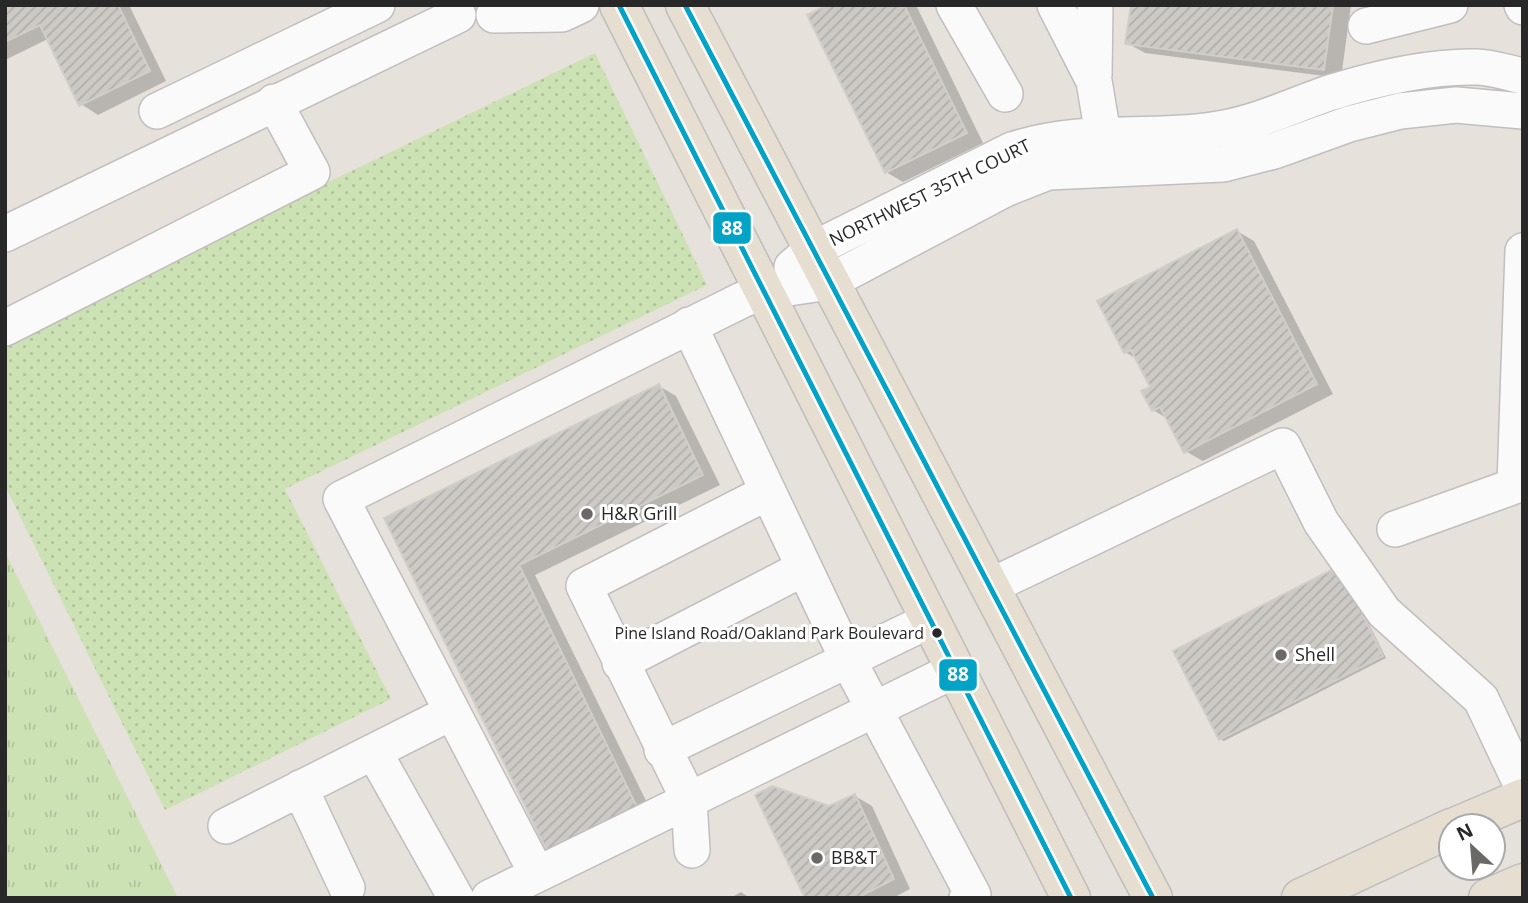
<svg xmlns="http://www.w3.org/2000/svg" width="1528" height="903" font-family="'Open Sans',sans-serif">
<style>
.grass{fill:url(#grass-dots)}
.park{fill:url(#park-tufts)}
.shadow{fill:#0003}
.building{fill:url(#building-hatch);stroke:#d2cdc8;stroke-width:2}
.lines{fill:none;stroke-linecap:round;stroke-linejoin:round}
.minor-casing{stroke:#c0bebe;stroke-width:38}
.major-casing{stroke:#bfbdbb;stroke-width:41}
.minor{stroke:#fbfafa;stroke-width:35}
.major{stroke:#e6ded1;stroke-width:38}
.bus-1-casing{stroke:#fff;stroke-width:10}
.bus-1{stroke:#02a3c6;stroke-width:5}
.poi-dot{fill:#6b6967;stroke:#fff;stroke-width:2.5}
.bus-dot{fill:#282828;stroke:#fff;stroke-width:2.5}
.labels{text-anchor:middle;stroke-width:6;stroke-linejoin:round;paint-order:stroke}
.bus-label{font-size:16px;fill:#282828;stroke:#fff;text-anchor:end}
.street-label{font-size:18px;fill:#282828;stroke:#fff}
.poi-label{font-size:18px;fill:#282828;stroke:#fff;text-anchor:start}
.line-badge{stroke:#fff;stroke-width:2.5}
.badge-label{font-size:19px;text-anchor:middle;font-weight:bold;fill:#fff}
</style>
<defs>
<pattern id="grass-dots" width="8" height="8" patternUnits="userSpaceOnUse" patternTransform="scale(1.75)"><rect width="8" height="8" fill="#cde2b4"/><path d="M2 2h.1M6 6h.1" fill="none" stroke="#b0c29b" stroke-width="1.8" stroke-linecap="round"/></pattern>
<pattern id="park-tufts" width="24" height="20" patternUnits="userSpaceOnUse" patternTransform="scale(1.75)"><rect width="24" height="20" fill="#cde2b4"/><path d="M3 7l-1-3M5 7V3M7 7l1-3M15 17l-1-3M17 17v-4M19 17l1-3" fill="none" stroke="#b0c29b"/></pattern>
<pattern id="building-hatch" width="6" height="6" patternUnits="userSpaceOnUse" patternTransform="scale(1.75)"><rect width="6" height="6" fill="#cdcac6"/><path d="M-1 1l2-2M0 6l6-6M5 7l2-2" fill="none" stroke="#b0aeaa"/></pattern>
</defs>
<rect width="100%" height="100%" fill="#e7e1dc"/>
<!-- grass -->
<path class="grass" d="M595,53L707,285L285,489L391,699L165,810L5,486V339Z"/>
<!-- park -->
<path class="park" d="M5,552L178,898H5Z"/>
<!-- shadow -->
<path class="shadow" d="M5,5H129L166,81L98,115L81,104L48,39L5,60Z
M831,5H916L983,143L903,182L886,172Z
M1132,5H1351L1341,78L1145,53L1127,43Z
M1237,231L1254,241L1333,394L1203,461L1185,451L1168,419L1153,410L1152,387L1137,359L1125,352Z
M659,386L676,396L720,485L535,575L654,817L548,849L386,519Z
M1342,570L1386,658L1224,741L1220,739Z
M855,796L872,806L910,889L893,898H807L829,807Z
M741,892L750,898H730Z"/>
<!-- building -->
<path class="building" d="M5,5H118L150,71L79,106L40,25L5,42Z
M827,5H904L967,133L885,173L807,15Z
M1131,5H1333L1324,70L1125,44Z
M1237,229L1317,384L1184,453L1160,407L1152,411L1141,391L1150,387L1131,350L1124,353L1097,301Z
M659,384L703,475L519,565L637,807L547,851L384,518Z
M1339,566L1383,656L1219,740L1173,651Z
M772,786L829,806L855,794L894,879L857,898H805L755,795Z"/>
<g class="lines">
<defs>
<path id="minor" d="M954,5L1005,94
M1055,5L1094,81L1103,135V158
M1522,5L1523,7
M494,15L562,14L581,5
M1366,26L1450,5
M1094,75L1095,5
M157,111L377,5
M5,234L458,15
M792,267L812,250L1012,150C1082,127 1141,140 1212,130C1253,125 1291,106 1329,93C1374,79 1428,66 1476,67C1491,67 1508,73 1523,76
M689,325L848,660L973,895L967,898
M5,328L312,172L274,102
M1515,484L1523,251
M1395,529L1523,483
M989,587L1283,446L1321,522L1384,612L1481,699L1523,788
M620,663L804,568
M662,750L930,620
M374,752L456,898
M300,788L347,888
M226,826L452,712
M692,850L689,800L584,586L768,492
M537,874L341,499L742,300L762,292L829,282L1005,189L1048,172L1223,164L1274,151L1349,124L1400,111L1456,105L1523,111
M489,898L955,670"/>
<path id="major" d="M619,5L1071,898
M685,5L1153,898
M1457,826L1523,798
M1301,898L1451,828
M1488,898L1523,883"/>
</defs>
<!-- minor casing -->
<use href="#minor" class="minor-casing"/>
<!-- major casing -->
<use href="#major" class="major-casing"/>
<!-- minor -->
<use href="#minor" class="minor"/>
<!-- major -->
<use href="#major" class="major"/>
<defs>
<path id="bus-1" d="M619,5L1071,898
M685,5L1153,898"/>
</defs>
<!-- bus-1 casing -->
<use href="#bus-1" class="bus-1-casing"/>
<!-- bus-1 -->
<use href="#bus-1" class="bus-1"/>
</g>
<!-- markers -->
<g class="poi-dot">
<circle cx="587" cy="514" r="7"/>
<circle cx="1281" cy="655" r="7"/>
<circle cx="817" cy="858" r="7"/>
</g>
<circle class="bus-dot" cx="937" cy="633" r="6"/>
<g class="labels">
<!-- bus labels -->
<g class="bus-label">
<text x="924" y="639">Pine Island Road/Oakland Park Boulevard</text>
</g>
<!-- street labels -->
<g class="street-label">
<text transform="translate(930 193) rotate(-26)" y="6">NORTHWEST 35TH COURT</text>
</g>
<!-- poi labels -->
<g class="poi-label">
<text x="601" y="520">H&amp;R Grill</text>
<text x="1295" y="661">Shell</text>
<text x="831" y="864">BB&amp;T</text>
</g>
</g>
<g class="line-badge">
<rect x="712" y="211" width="40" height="34" rx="7" fill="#02a3c6"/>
<rect x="938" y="658" width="40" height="34" rx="7" fill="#02a3c6"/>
</g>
<g class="badge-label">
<text x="732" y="235">88</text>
<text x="958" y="681">88</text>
</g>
<!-- border -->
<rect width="1528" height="903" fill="none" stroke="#282828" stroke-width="14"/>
<!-- north arrow -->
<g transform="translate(1472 847) rotate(334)"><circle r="33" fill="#ffffff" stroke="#a9a9a9" stroke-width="2"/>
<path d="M0-5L12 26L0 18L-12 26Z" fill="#6b6967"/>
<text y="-10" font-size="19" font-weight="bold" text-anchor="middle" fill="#282828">N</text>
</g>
</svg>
